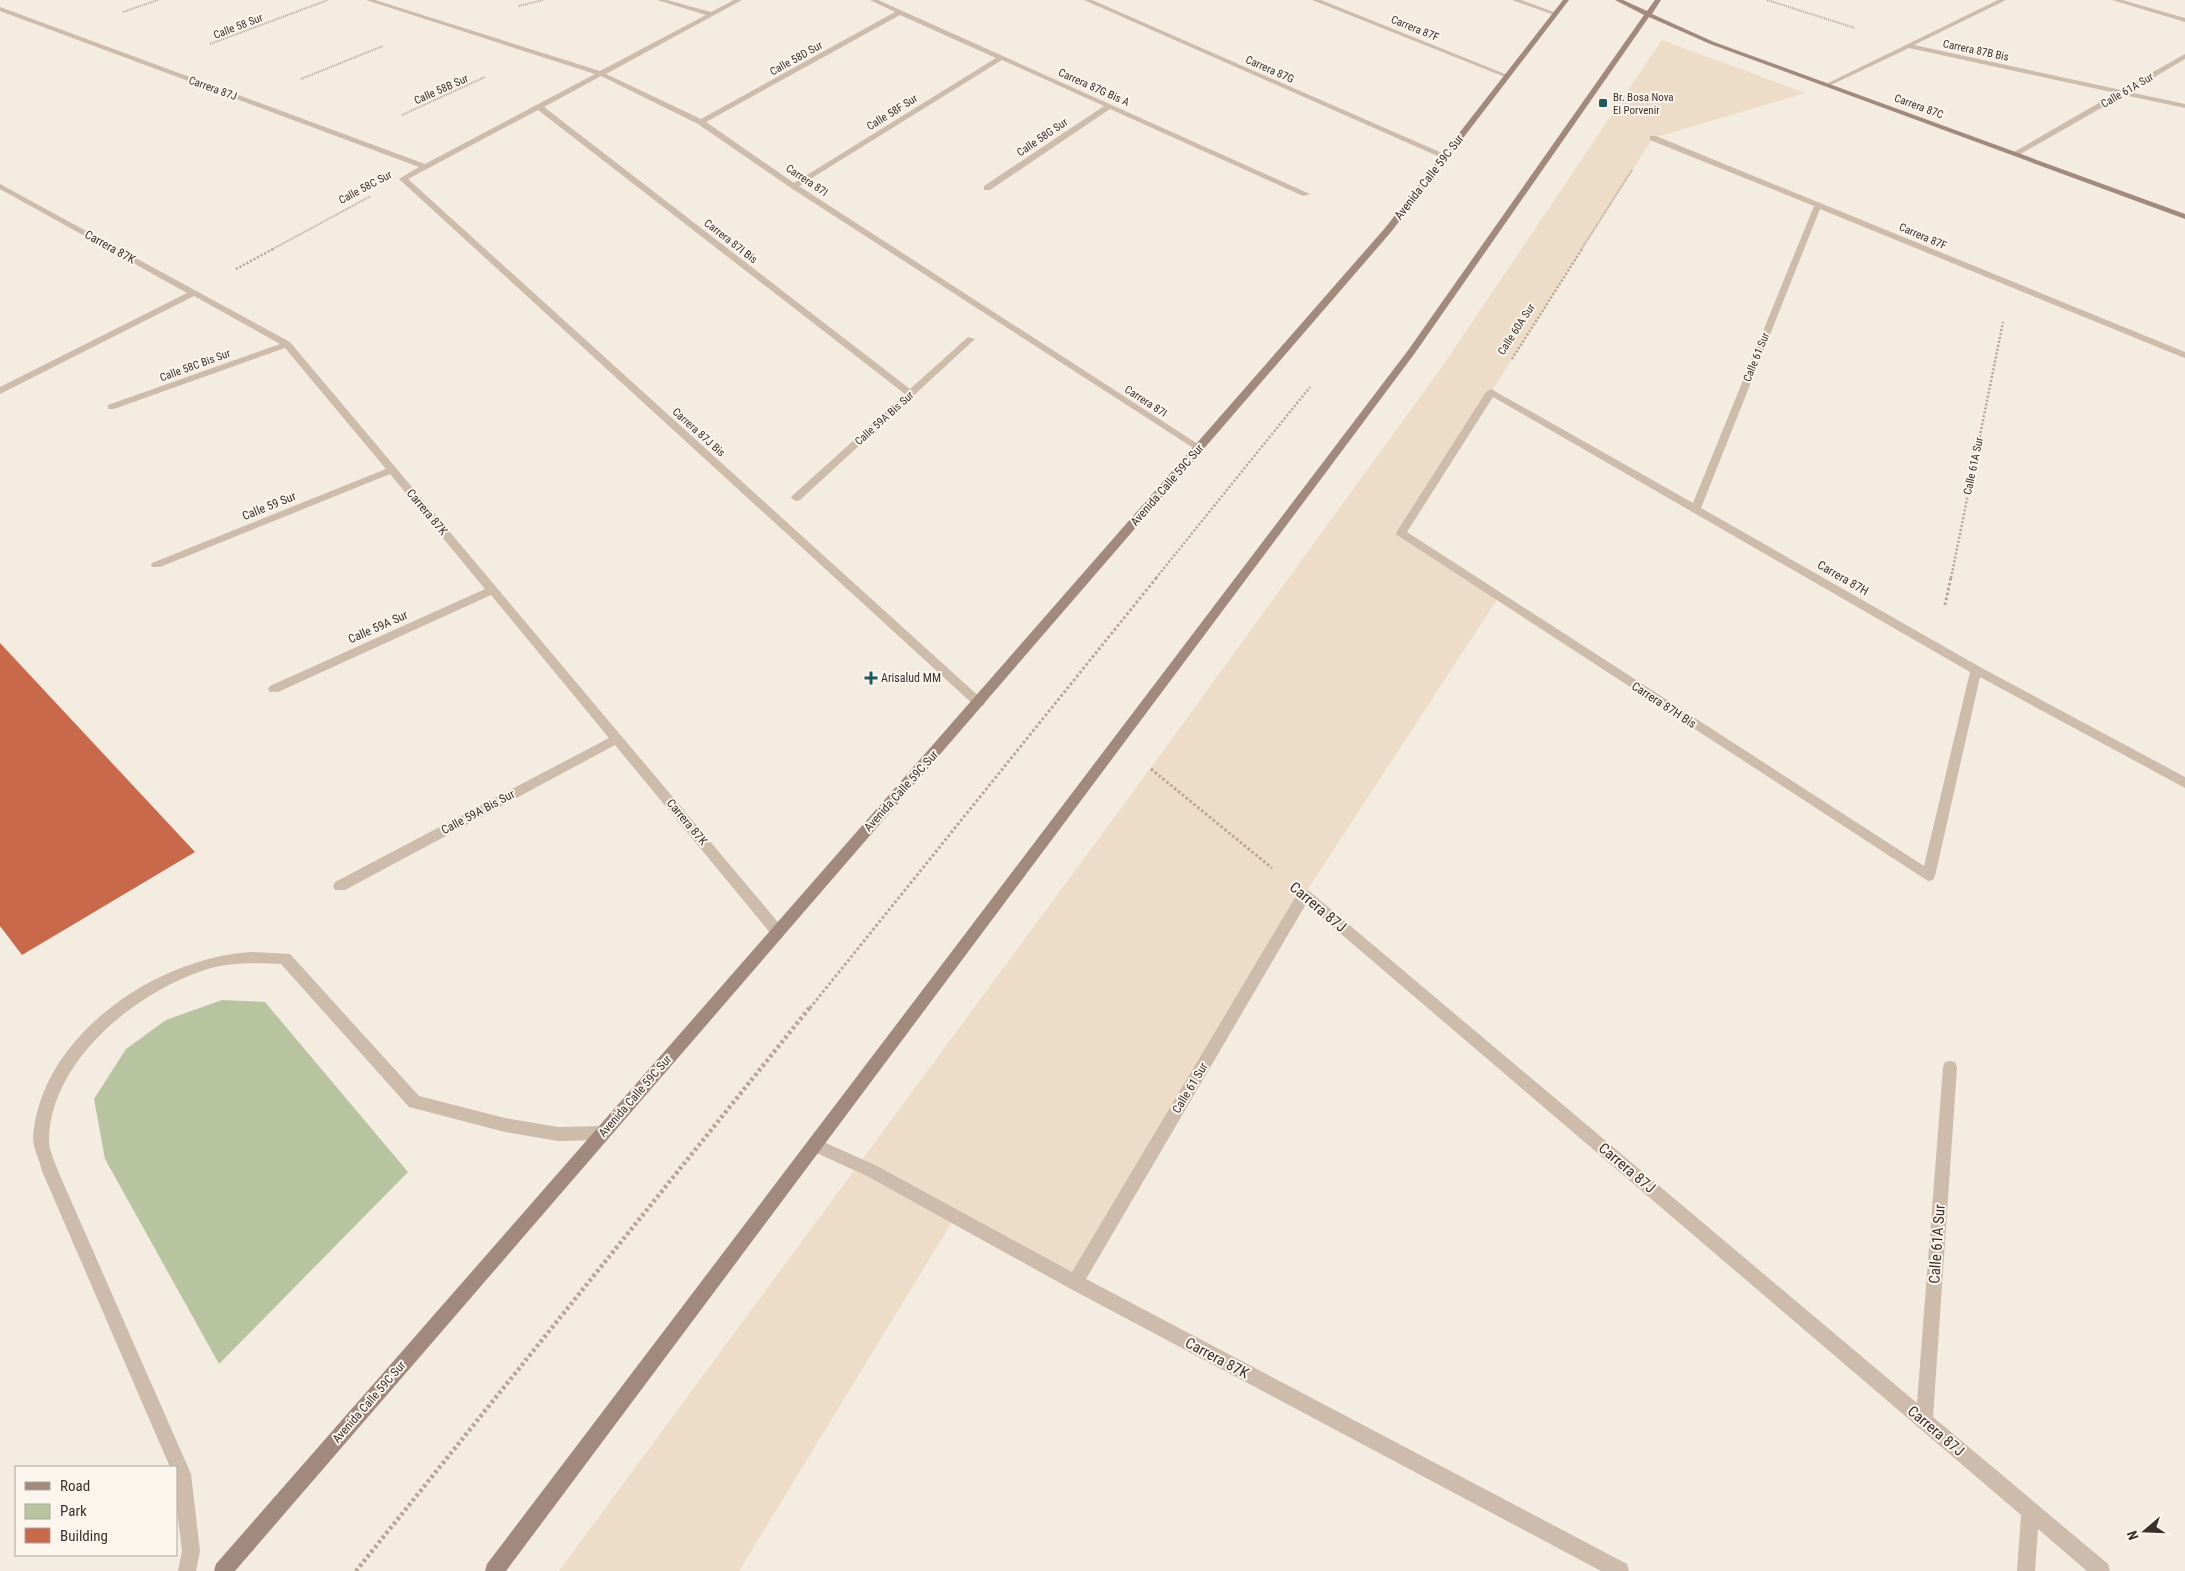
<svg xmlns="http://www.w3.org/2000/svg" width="2185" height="1571" font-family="'Roboto Condensed',sans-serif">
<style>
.green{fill:#b8c4a0}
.plaza{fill:#ecdcc8}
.building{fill:#c8694b}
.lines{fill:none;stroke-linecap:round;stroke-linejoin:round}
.path-far3{stroke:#b9a596;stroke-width:2;stroke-dasharray:1 1;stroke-linecap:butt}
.path-far2{stroke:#b9a596;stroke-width:2.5;stroke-dasharray:2 2;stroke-linecap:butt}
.path-far1{stroke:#b9a596;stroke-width:3;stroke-dasharray:2.5 2.5;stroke-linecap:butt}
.path{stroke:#b9a596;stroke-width:4.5;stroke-dasharray:3 3;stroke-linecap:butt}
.lane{fill:#cdbbac;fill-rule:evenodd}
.street{fill:#cdbbac;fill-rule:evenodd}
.secondary{fill:#a18a7d;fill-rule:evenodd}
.poi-dot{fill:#1f5a5e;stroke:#fbf5ee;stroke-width:2}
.labels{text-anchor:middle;stroke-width:4;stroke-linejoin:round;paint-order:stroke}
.far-street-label{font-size:11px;fill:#3b302b;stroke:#fbf5ee}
.far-poi-label{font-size:11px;fill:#3b302b;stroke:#fbf5ee;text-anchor:start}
.street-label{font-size:12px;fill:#3b302b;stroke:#fbf5ee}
.poi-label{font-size:12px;fill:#3b302b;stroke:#fbf5ee;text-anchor:start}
.near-street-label{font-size:15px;fill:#3b302b;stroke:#fbf5ee}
</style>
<rect width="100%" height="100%" fill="#f4ebe1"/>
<!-- green -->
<path class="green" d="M222,1000L265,1002L408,1172L219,1364L105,1159L94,1099L126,1049L166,1020Z"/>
<!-- plaza -->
<path class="plaza" d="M1662,40L1805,93L1653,138L1401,533L1498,598L1304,895L1075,1282L955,1217L739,1571H559L1150,769L1442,367Z"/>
<!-- building -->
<path class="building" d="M0,643L195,852L22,955L0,926Z"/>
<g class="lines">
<!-- path-far3 -->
<path class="path-far3" d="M1767,0L1855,28
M519,6L543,0
M123,12L158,0
M210,44L328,0
M301,79L383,46
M402,115L485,77
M271,250L371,196
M1581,250L1632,170"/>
<!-- path-far2 -->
<path class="path-far2" d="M236,269L273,249
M1512,359L1582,249
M1156,578L1310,387
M1951,578L2003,322"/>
<!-- path-far1 -->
<path class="path-far1" d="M1945,605L1951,577
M1151,769L1272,868
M810,1008L1157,577"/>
<!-- path -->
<path class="path" d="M356,1571L811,1006"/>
<!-- lane -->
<path class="lane" d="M252,952L290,954L419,1096L505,1118L558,1127L602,1126L607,1128L610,1133L607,1138L602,1140L558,1141L505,1132L409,1107L281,964C255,963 227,962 202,971C134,994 52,1060 49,1138C48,1149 55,1161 58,1171L191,1474L200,1551L196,1571H178L182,1551L176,1502V1467H170L42,1171C40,1160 33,1149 33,1138C40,1035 158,957 252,952Z"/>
<!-- street -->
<path class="street" d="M366,0H375L600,71L706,15L657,0H667L711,12L734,0H742L606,74L701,119L895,12L870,0H878L1310,194L1303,196L1110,109L990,190H984V186L1104,106L1002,60L799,186L1201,446L1203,448L1198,451L791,188L698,124L601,76L544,107L910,389L968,337L975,339L800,500L796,501L791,498L792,496L905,394L538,110L408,179L983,700L985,703L983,706H975L399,179L419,167L0,11V7L425,164L595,74ZM900,15L996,58L794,183L706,122Z
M1084,0H1092L1449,156L1442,158Z
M1312,0H1321L1510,76L1505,77Z
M1512,0H1521L1559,14L1554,15Z
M1998,0H2006L1914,45L2121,90L2185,54V59L2129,92L2185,104V108L2124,95L2017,156H2014V152L2116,93L1909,48L1829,86L1824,85Z
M2112,0H2122L2185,18V22Z
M1650,136H1656L2185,352V358L2182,357L1820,209L1701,508L1980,667L2185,777V788L1980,677L1935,876L1933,880L1928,881L1397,535L1396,533L1486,392L1491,389L1693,503L1814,206L1650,140ZM1493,397L1970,672L1924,866L1407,532Z
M0,184L290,342L782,927L784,931L782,935L777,937L772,935L615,745L345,890H335L333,886L335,882L609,738L491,595L278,692H270L268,689L270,686L485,589L390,474L160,567H152L151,565L152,563L386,469L285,348L114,409H108V405L280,344L194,296L0,394V387L187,293L0,189Z
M1304,890L1309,891L1917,1403L1943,1067L1945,1062L1950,1061L1955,1062L1957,1067L1933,1417L2108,1564L2110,1571H2087L2038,1529L2035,1571H2017L2021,1515L1306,904L1086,1279L1627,1564L1629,1571H1601L1069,1288L867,1176L810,1150L807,1145L810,1140L815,1138L877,1166L1072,1272L1299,891Z"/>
<!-- secondary -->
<path class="secondary" d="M1563,0H1569L1391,232L235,1571H214L216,1564L1385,228Z
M1615,0H1623L1647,11L1655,0H1661L1652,14L1714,42L2185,214V219L1710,44L1649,17L1415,353L506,1571H485L487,1564L1409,349L1644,15Z"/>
</g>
<!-- markers -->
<g class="poi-dot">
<rect x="1598" y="98" width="10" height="10" rx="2.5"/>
<path d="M868.5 670.5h5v5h5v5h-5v5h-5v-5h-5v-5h5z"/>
</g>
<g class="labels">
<!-- far-street labels -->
<g class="far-street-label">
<text transform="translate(238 26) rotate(-21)" y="4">Calle 58 Sur</text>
<text transform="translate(1415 28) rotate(22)" y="4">Carrera 87F</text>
<text transform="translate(1976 50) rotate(12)" y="4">Carrera 87B Bis</text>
<text transform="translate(796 58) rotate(-29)" y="4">Calle 58D Sur</text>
<text transform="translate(1270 69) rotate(24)" y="4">Carrera 87G</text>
<text transform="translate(1094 87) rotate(24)" y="4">Carrera 87G Bis A</text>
<text transform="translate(213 88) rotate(20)" y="4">Carrera 87J</text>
<text transform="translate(441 89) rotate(-24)" y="4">Calle 58B Sur</text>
<text transform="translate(2127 90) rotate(-30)" y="4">Calle 61A Sur</text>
<text transform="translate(1919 106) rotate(20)" y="4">Carrera 87C</text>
<text transform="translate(892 112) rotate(-32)" y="4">Calle 58F Sur</text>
<text transform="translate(1042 137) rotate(-34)" y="4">Calle 58G Sur</text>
<text transform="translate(807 180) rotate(34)" y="4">Carrera 87I</text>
<text transform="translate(365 187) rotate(-28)" y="4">Calle 58C Sur</text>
<text transform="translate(1923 236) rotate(23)" y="4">Carrera 87F</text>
<text transform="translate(731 241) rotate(38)" y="4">Carrera 87I Bis</text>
<text transform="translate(1516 329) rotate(-57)" y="4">Calle 60A Sur</text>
<text transform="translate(1756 357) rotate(-68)" y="4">Calle 61 Sur</text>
<text transform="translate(195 365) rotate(-20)" y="4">Calle 58C Bis Sur</text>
<text transform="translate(1146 401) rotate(33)" y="4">Carrera 87I</text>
<text transform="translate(884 418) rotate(-42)" y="4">Calle 59A Bis Sur</text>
<text transform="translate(699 432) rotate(42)" y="4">Carrera 87J Bis</text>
<text transform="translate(1973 466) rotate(-78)" y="4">Calle 61A Sur</text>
</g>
<!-- far-poi labels -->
<g class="far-poi-label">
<text x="1613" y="101">Br. Bosa Nova<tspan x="1613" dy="13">El Porvenir</tspan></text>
</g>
<!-- street labels -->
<g class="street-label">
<text transform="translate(1429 177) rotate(-52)" y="4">Avenida Calle 59C Sur</text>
<text transform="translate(110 247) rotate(29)" y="4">Carrera 87K</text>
<text transform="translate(1167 485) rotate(-49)" y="4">Avenida Calle 59C Sur</text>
<text transform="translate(269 506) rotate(-22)" y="4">Calle 59 Sur</text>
<text transform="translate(427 512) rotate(50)" y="4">Carrera 87K</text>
<text transform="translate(1843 578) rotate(30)" y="4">Carrera 87H</text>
<text transform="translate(378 627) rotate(-24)" y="4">Calle 59A Sur</text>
<text transform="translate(1664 705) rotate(33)" y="4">Carrera 87H Bis</text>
<text transform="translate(901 791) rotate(-48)" y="4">Avenida Calle 59C Sur</text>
<text transform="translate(478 812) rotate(-28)" y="4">Calle 59A Bis Sur</text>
<text transform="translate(687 822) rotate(50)" y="4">Carrera 87K</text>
<text transform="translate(1190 1088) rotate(-59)" y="4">Calle 61 Sur</text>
<text transform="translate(635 1096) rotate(-49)" y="4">Avenida Calle 59C Sur</text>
<text transform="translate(369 1402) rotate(-49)" y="4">Avenida Calle 59C Sur</text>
</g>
<!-- poi labels -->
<g class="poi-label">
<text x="881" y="682">Arisalud MM</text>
</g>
<!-- near-street labels -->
<g class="near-street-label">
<text transform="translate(1318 907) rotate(40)" y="5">Carrera 87J</text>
<text transform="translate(1627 1168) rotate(40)" y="5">Carrera 87J</text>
<text transform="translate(1937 1244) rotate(-86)" y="5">Calle 61A Sur</text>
<text transform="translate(1217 1358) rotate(28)" y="5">Carrera 87K</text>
<text transform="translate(1936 1431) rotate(40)" y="5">Carrera 87J</text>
</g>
</g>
<!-- legend -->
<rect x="15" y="1466" width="162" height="90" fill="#fbf5ee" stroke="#aea6a0"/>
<rect x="25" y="1482" width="25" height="8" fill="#a18a7d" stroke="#aea6a0"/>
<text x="60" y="1491" font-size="15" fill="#3b302b">Road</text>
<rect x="25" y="1504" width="25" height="15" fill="#b8c4a0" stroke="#aea6a0"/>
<text x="60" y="1516" font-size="15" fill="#3b302b">Park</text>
<rect x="25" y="1528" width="25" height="15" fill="#c8694b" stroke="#aea6a0"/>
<text x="60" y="1541" font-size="15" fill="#3b302b">Building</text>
<!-- north arrow -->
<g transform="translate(2145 1531) rotate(251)" stroke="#fbf5ee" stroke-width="4" paint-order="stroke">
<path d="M0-4L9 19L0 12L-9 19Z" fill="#3b302b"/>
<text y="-8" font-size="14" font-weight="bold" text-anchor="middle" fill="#3b302b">N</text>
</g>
</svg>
